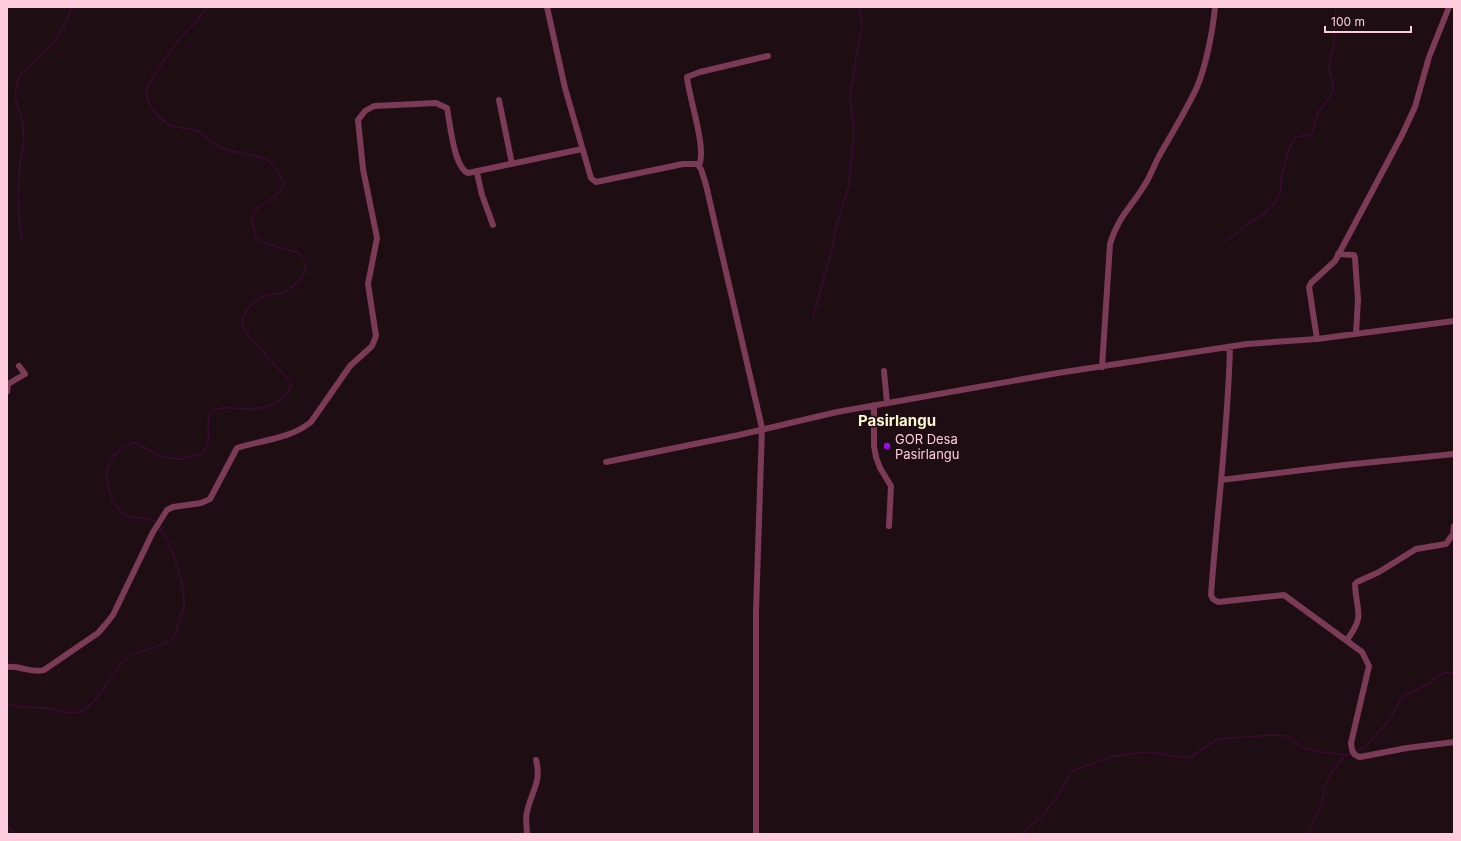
<svg xmlns="http://www.w3.org/2000/svg" width="1461" height="841" font-family="Inter,sans-serif">
<style>
.lines{fill:none;stroke-linecap:round;stroke-linejoin:round}
.stream{stroke:#390b31;stroke-width:1.5}
.street{stroke:#7b3a55;stroke-width:6}
.poi-dot{fill:#9a0aeb;stroke:#1e0d12;stroke-width:1.5}
.labels{text-anchor:middle;stroke-width:3;stroke-linejoin:round;paint-order:stroke}
.poi-label{font-size:13px;fill:#fdccdd;stroke:#1e0d12;text-anchor:start}
.quarter-label{font-size:15px;font-weight:bold;fill:#fdf8ce;stroke:#1e0d12}
</style>
<rect width="100%" height="100%" fill="#1e0d12"/>
<g class="lines">
<!-- stream -->
<path class="stream" d="M21,239L18,203L20,161L24,145L23,123L15,97L17,81L23,72L53,44L67,21L71,7
M1226,242L1249,223L1264,214L1275,203L1280,193L1281,177L1290,146L1296,137L1312,134L1318,112L1334,91L1329,66L1334,44L1336,7
M813,317L832,249L836,227L849,185L854,130L850,97L857,50L862,30L860,7
M157,524C149,515 140,520 131,517C111,510 103,481 109,464C113,452 124,447 134,442L162,457L181,459L203,453C205,450 207,445 208,442C210,433 205,418 212,412C224,403 241,411 254,409C269,407 290,400 291,383L248,335C245,330 242,325 242,320C244,310 256,299 265,296C270,294 276,294 281,293C291,289 309,277 305,264C305,261 301,256 299,253L262,242C257,238 256,235 254,229C246,208 265,206 277,194C280,191 282,187 284,184C280,175 277,167 269,161C255,153 237,154 222,148C213,145 206,135 197,131C189,127 178,129 170,125C156,117 141,99 149,83L175,44L194,24L207,7
M7,704C20,709 33,706 46,708C52,709 65,713 69,713C99,714 107,673 126,659C140,648 159,650 173,638C176,635 177,629 178,624C180,618 184,610 184,604C184,583 172,543 159,527
M1354,752L1365,747L1389,720L1403,696L1429,684L1436,677L1446,672L1454,673
M7,826L15,834
M1022,834L1042,816L1059,794L1072,771L1113,756L1146,752L1189,758L1218,739L1272,735L1287,736L1302,747L1315,751L1345,755L1351,754
M1308,834L1323,800L1324,789L1331,774L1345,755"/>
<!-- street -->
<path class="street" d="M547,7L565,88L591,178L596,182L683,164H697L701,169L706,185L762,428L756,611V834
M499,100L512,164
M699,165C707,149 689,98 687,77L700,72L768,56
M477,173L482,195L493,225
M1338,254L1354,255L1355,258L1358,300L1356,333
M1317,339L1309,287L1311,283L1335,261L1402,135L1415,107L1429,57L1449,7
M1230,347C1228,430 1217,512 1211,595L1213,599L1218,602L1284,595L1362,652L1369,666L1351,743C1352,750 1352,755 1360,757L1407,748L1454,742
M1102,367L1110,244C1117,219 1131,207 1144,186C1150,177 1154,166 1159,156C1172,133 1186,111 1197,87C1206,66 1213,30 1215,7
M884,371L887,403
M7,392L8,384L25,374L19,366
M874,405V446L876,457L880,468L891,486L889,526
M606,462L739,435L837,412L1058,373L1247,344L1317,339L1454,321
M1221,480L1344,465L1454,454
M1347,640C1366,614 1356,613 1355,584L1357,582L1379,572L1416,549L1446,544L1453,534L1454,526
M7,667C20,665 32,674 44,670L98,633L105,625L113,615L153,532L167,510L173,507L201,503L210,499L237,448C262,440 290,439 311,422L350,366L372,346L376,336L368,284L377,238L363,169L358,120L365,111L374,106L436,103L447,108C450,123 454,168 468,173L582,149
M527,834C527,827 525,819 527,812C531,792 542,782 536,760"/>
</g>
<!-- markers -->
<circle class="poi-dot" cx="887" cy="446" r="4"/>
<g class="labels">
<!-- poi labels -->
<g class="poi-label">
<text x="895" y="444">GOR Desa<tspan x="895" dy="15">Pasirlangu</tspan></text>
</g>
<!-- quarter labels -->
<g class="quarter-label">
<text x="897" y="426">Pasirlangu</text>
</g>
</g>
<!-- border -->
<rect width="1461" height="841" fill="none" stroke="#fdccdd" stroke-width="16"/>
<!-- scale -->
<path d="M1325 26v6h86v-6" fill="none" stroke="#fdccdd" stroke-width="2"/>
<text x="1331" y="26" font-size="12" fill="#fdccdd" stroke="#1e0d12" stroke-width="3" paint-order="stroke">100 m</text>
</svg>
